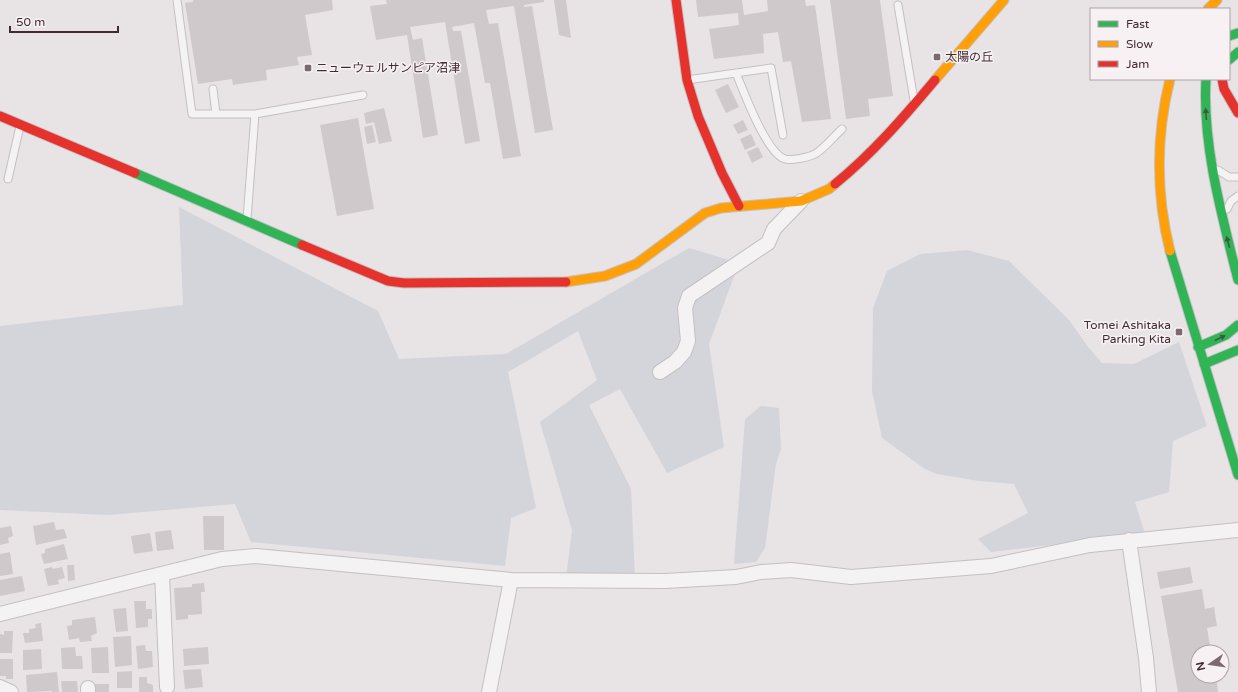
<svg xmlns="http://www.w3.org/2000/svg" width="1238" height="692" font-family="'Varela Round','Noto Sans JP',sans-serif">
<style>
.green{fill:#d4d4db}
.building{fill:#cfc9cc}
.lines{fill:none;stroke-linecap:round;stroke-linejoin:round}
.lane-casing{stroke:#c4c0c1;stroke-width:9}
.street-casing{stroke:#c4c0c1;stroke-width:16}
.fast-casing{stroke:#c4c0c1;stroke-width:11}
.slow-casing{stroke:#c4c0c1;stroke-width:11}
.jam-casing{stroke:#c4c0c1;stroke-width:11}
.lane{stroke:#f5f2f3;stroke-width:7}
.street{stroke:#f5f2f3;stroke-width:14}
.fast{stroke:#30b455;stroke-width:9}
.slow{stroke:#ff9f0a;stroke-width:9}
.jam{stroke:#e5322d;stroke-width:9}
.oneway{fill:#3a5b3f}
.poi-dot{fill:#7b6b71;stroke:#f7f1f4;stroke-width:1.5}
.labels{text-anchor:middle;stroke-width:3;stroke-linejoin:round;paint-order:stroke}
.poi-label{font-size:12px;fill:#402b33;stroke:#f7f1f4;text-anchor:start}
</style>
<rect width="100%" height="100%" fill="#e8e3e5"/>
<!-- green -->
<path class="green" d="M179,207L378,311L399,359L506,354L689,248L739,263L709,344L724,447L667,473L620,389L589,405L631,489L635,577L566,578L572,530L540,422L597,380L578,331L508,372L536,508L511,518L505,566L251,542L235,504L108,515L0,510V326L183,305Z
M967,250L1009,261L1069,320L1089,348L1102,363L1134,364L1179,342L1207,426L1173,441L1169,492L1135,502L1145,534L991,552L978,539L1028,513L1014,484L979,481L937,474L925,469L882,438L872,391L873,308L887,271L920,254Z
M761,406L779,408L781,449L776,464L765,548L756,562L734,564L745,419Z"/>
<!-- building -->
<path class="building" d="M193,0H332L333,10L305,15L312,55L297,57L299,65L266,70L267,80L233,85L232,79L198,84L185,3L193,2Z
M386,0H544V2L524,5V7L532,6L553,130L535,133L514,6L486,10L489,24L498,23L521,156L503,159L490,83H485L474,23L452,27L453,31H461L480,141L465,144L445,22L410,27L413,40L422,38L438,135L423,138L407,35L376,40L370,6L387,4Z
M554,0H566L571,38L559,35Z
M696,0H742L744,15L768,11L767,0H805L806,6L815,5L831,119L802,122L791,61L783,62L778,32L763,34L764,53L714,59L709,29L739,25L738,13L698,17Z
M830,0H880L893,96L868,99L870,116L846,119Z
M728,84L739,107L726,113L715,90Z
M384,108L392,141L379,144L374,122L366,124L364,113Z
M358,118L374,209L337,216L320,125Z
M743,120L748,130L738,134L733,125Z
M372,125L376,142L367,144L364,127Z
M751,134L756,145L745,150L740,139Z
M758,147L763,157L752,163L747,152Z
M203,516H224V550H204Z
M54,522L56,530L64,529L67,538L36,545L33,526Z
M11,526L13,536L8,538L9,543L0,545V528Z
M171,530L174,549L157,551L155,532Z
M150,533L153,551L134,554L131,536Z
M64,544L68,559L44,564L41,554L45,553V549Z
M10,552L13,574L0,576V554Z
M67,565H74L75,580L68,581Z
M52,567L53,569L62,567L65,578L58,580L59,584L48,586L44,569Z
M1190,567L1193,583L1160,589L1157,572Z
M22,576L25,591L0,596V580Z
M204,583L205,592H201L202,614L188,615V619L176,620L174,588L192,587V584Z
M1202,589L1205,609L1214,607L1217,626L1207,628L1211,652H1198V676H1216L1218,692H1178L1161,596Z
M134,601H146V609H152V619H148V627L136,628Z
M126,608L128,631L116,632L113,609Z
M95,617L97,633L91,636L92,641L80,642L79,638L69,640L67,626L72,625V620Z
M41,623L43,641L25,643L23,633H29V629L36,628L35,624Z
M4,631H13L12,653H0V634L4,635Z
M131,636L132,665L115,667L113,637Z
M145,645L146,651H152L153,667L138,669L136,646Z
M75,647L76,656H82L83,669H62L61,648Z
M108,647L109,673H92L91,648Z
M208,647L209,664L184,666L183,649Z
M41,649L42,669L23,670V650Z
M0,659H13V679H6V676H0Z
M201,669L203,687L185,689L183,670Z
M132,671V688H117V672Z
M57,672L59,692H52V691L27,692L26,675Z
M139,677H147V683L153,685V692H139Z
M61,681H77L78,692H62Z
M95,684H109V692H95Z"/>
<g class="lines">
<defs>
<path id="lane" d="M177,0L192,114H255L247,219
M898,5L914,100
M736,73C744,92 766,153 785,159C792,161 809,157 815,154C824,149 834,136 842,129
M687,80L771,68L783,135
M213,89L216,114
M255,114L363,95
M1218,170L1229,177H1238
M8,179L20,126
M1227,209L1231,201L1238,196"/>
<path id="street" d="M660,372L675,362L684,352L688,341L685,308L689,296L768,243L774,229L801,201
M1129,540L1146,658L1149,692
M162,574L167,687
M0,614L222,559L256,556L511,580L665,581L736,577L761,572L791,570L851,577L991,566L1090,545L1238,530
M0,687L11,692
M88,692V688
M489,692L511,580"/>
<path id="fast" d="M1229,36L1238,33
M1229,60L1238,52
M1206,79C1202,145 1222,216 1238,280
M135,173L302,245
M1170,251L1238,475
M1198,347L1226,335L1238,325
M1204,364L1238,350"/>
<path id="slow" d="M1208,9L1217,0
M1170,79C1156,135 1156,195 1170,251
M935,80L1004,0
M566,282L605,276L636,264L705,213L721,208L801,201L829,189L835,184"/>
<path id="jam" d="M676,0L687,80L698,116L722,173L739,206
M1222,79L1224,89L1238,113
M0,116L135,173
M835,184C872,154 904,117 935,80
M302,245L388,281L404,283L566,282"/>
</defs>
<!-- lane casing -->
<use href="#lane" class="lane-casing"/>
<!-- street casing -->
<use href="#street" class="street-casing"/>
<!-- fast casing -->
<use href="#fast" class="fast-casing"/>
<!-- slow casing -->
<use href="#slow" class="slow-casing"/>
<!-- jam casing -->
<use href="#jam" class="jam-casing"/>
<!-- lane -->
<use href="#lane" class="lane"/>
<!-- street -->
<use href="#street" class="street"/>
<!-- fast -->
<use href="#fast" class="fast"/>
<!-- slow -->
<use href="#slow" class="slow"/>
<!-- jam -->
<use href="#jam" class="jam"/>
</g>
<!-- one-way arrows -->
<defs><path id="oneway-solid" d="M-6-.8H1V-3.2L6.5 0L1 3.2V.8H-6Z"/></defs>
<g class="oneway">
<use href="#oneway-solid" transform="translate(1206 114) rotate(-94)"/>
<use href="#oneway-solid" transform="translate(1228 242) rotate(-105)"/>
<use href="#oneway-solid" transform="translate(1220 338) rotate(-26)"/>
</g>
<!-- markers -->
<g class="poi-dot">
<rect x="933" y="53" width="8" height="8" rx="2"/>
<rect x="304" y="64" width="8" height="8" rx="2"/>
<rect x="1175" y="328" width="8" height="8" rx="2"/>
</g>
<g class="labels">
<!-- poi labels -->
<g class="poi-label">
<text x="945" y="61">太陽の丘</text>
<text x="316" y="72">ニューウェルサンピア沼津</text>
<text x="1171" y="329" text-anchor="end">Tomei Ashitaka<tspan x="1171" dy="14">Parking Kita</tspan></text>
</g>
</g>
<!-- legend -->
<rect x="1090" y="8" width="140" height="72" fill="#f7f1f4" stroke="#aea2a7"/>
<rect x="1098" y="21" width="20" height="6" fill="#30b455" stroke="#aea2a7"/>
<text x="1126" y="28" font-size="12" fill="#402b33">Fast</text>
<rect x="1098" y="41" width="20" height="6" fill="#ff9f0a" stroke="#aea2a7"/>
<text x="1126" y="48" font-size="12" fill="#402b33">Slow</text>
<rect x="1098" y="61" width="20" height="6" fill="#e5322d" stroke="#aea2a7"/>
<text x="1126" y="68" font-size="12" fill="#402b33">Jam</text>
<!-- north arrow -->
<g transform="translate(1210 664) rotate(257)"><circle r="19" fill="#f7f1f4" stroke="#aea2a7"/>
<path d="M0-3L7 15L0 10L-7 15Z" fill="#7b6b71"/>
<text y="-6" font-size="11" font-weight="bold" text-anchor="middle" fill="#402b33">N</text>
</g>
<!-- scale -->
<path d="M10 26v6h108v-6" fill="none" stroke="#402b33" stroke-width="2"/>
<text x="16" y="26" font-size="12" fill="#402b33" stroke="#f7f1f4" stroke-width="3" paint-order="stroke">50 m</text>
</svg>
